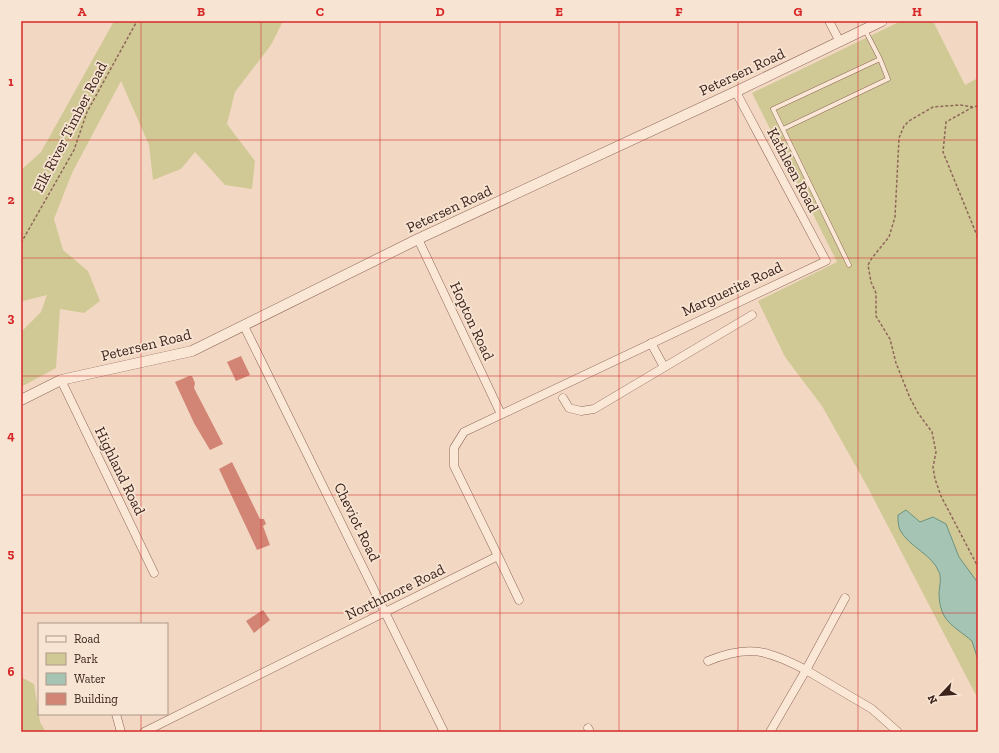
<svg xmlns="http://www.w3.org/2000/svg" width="999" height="753" font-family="'Zilla Slab',serif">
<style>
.green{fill:#d1c995}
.water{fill:#a5c4b3;stroke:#6b937f}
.building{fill:#d38575}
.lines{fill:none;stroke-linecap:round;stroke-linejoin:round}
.service-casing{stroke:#8d6758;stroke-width:5}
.minor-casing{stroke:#8d6758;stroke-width:9}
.tertiary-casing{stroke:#8d6758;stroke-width:11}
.path{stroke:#8d6758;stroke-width:1.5;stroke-dasharray:3 2;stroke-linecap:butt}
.service{stroke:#fbe7d6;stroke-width:4}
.minor{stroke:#fbe7d6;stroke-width:8}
.tertiary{stroke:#fbe7d6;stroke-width:10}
.grid{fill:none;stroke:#d62828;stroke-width:1;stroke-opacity:0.55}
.labels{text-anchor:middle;stroke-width:3.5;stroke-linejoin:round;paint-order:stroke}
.street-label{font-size:15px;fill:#3c241d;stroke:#f8e4d2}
.neatline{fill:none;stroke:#d62828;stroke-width:1.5}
.grid-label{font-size:13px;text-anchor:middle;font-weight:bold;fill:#d62828}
</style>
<rect width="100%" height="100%" fill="#f2d8c2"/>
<!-- green -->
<path class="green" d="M114,21H283L271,45L235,92L227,124L255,161L252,189L225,185L195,152L181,169L153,180L149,145L121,81L72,173L54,219L63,250L88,271L100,301L84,313L60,309L56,368L21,387V332L41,312L47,295L23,301L21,299V170L41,152Z
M901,21H933L965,85L978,78V699L867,486L822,406L785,357L758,301L837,262L752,93Z
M21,677L34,684L40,722L46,732H21Z"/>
<!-- water -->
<path class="water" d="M906,510L920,522L933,517L946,524L959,557L978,583V660L972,641C953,625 940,622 939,594C939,588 942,578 939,572C932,554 909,547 900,530C898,526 898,520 898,515Z"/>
<!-- building -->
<path class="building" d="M241,356L250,375L236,381L227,362Z
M189,376H192L195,383L194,388L223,444L210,450L194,423L175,382Z
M232,462L260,519H264L266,524L263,526L270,545L257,550L219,469Z
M263,610L270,620L254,633L246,621Z"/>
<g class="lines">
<defs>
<path id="service" d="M783,129L888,79L880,59
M849,265L773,109L880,59L865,30"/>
<path id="minor" d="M829,21L840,42
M418,239L501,414
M244,326L444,732
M651,343L664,367
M61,380L154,573
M563,398L569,408L581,411L594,409L752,315
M498,556L519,600
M708,661C748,644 768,650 806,670L845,598
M116,714L121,732
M588,728L590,732
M144,732L498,556L454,466V448L464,432L826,261L736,92
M770,732L806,670L872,709L898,732"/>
<path id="tertiary" d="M21,400L61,380L192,351L418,239L735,92L882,21"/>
</defs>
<!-- service casing -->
<use href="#service" class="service-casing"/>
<!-- minor casing -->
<use href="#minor" class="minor-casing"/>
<!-- tertiary casing -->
<use href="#tertiary" class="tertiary-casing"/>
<!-- path -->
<path class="path" d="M978,106L973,107L960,105L933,107L909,121L904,126L899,138L895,217L889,237L872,258L868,265L871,282L876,293V316L890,339L896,363L910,398L918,413L932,432L936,452L933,467L935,479L941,496L978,567
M973,107L946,122L943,152L978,238
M21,243L74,150L87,112L137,21"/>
<!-- service -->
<use href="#service" class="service"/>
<!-- minor -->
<use href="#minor" class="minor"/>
<!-- tertiary -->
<use href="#tertiary" class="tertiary"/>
</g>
<!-- grid -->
<path class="grid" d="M141,21V624M261,21V732M380,21V732M500,21V732M619,21V732M738,21V732M858,21V732M21,140H978M21,258H978M21,376H978M21,495H978M21,613H978M141,714V732"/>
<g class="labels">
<!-- street labels -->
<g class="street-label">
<text transform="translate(742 72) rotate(-25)" y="5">Petersen Road</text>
<text transform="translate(70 127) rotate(-63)" y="5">Elk River Timber Road</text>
<text transform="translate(793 170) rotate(62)" y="5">Kathleen Road</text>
<text transform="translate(449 209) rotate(-25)" y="5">Petersen Road</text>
<text transform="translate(732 289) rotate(-25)" y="5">Marguerite Road</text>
<text transform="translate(472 321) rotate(65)" y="5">Hopton Road</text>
<text transform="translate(146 345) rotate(-14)" y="5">Petersen Road</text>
<text transform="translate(120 471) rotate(64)" y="5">Highland Road</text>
<text transform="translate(357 522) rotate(64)" y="5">Cheviot Road</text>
<text transform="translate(395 592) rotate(-26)" y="5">Northmore Road</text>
</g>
</g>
<!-- border -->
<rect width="999" height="753" fill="none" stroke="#f8e4d2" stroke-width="44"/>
<!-- legend -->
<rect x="38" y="623" width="130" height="92" fill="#f8e4d2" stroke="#ad978a"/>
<rect x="46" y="636" width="20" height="6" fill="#fbe7d6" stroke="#ad978a"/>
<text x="74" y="643" font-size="12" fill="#3c241d">Road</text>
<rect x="46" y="653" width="20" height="12" fill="#d1c995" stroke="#ad978a"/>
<text x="74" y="663" font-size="12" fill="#3c241d">Park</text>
<rect x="46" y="673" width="20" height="12" fill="#a5c4b3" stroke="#ad978a"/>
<text x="74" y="683" font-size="12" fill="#3c241d">Water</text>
<rect x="46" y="693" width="20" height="12" fill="#d38575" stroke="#ad978a"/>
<text x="74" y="703" font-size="12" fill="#3c241d">Building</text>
<!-- north arrow -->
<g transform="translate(941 695) rotate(244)" stroke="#f8e4d2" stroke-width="3" paint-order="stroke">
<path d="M0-3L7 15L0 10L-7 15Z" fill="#3c241d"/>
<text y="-6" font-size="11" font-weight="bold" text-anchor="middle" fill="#3c241d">N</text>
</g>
<rect x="22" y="22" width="955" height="709" class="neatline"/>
<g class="grid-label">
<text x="82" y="16">A</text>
<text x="201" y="16">B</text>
<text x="320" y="16">C</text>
<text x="440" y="16">D</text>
<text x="559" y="16">E</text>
<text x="679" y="16">F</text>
<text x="798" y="16">G</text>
<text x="917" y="16">H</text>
<text x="11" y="86">1</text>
<text x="11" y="204">2</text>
<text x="11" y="322">3</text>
<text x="11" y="440">4</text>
<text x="11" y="558">5</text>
<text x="11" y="676">6</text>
</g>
</svg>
